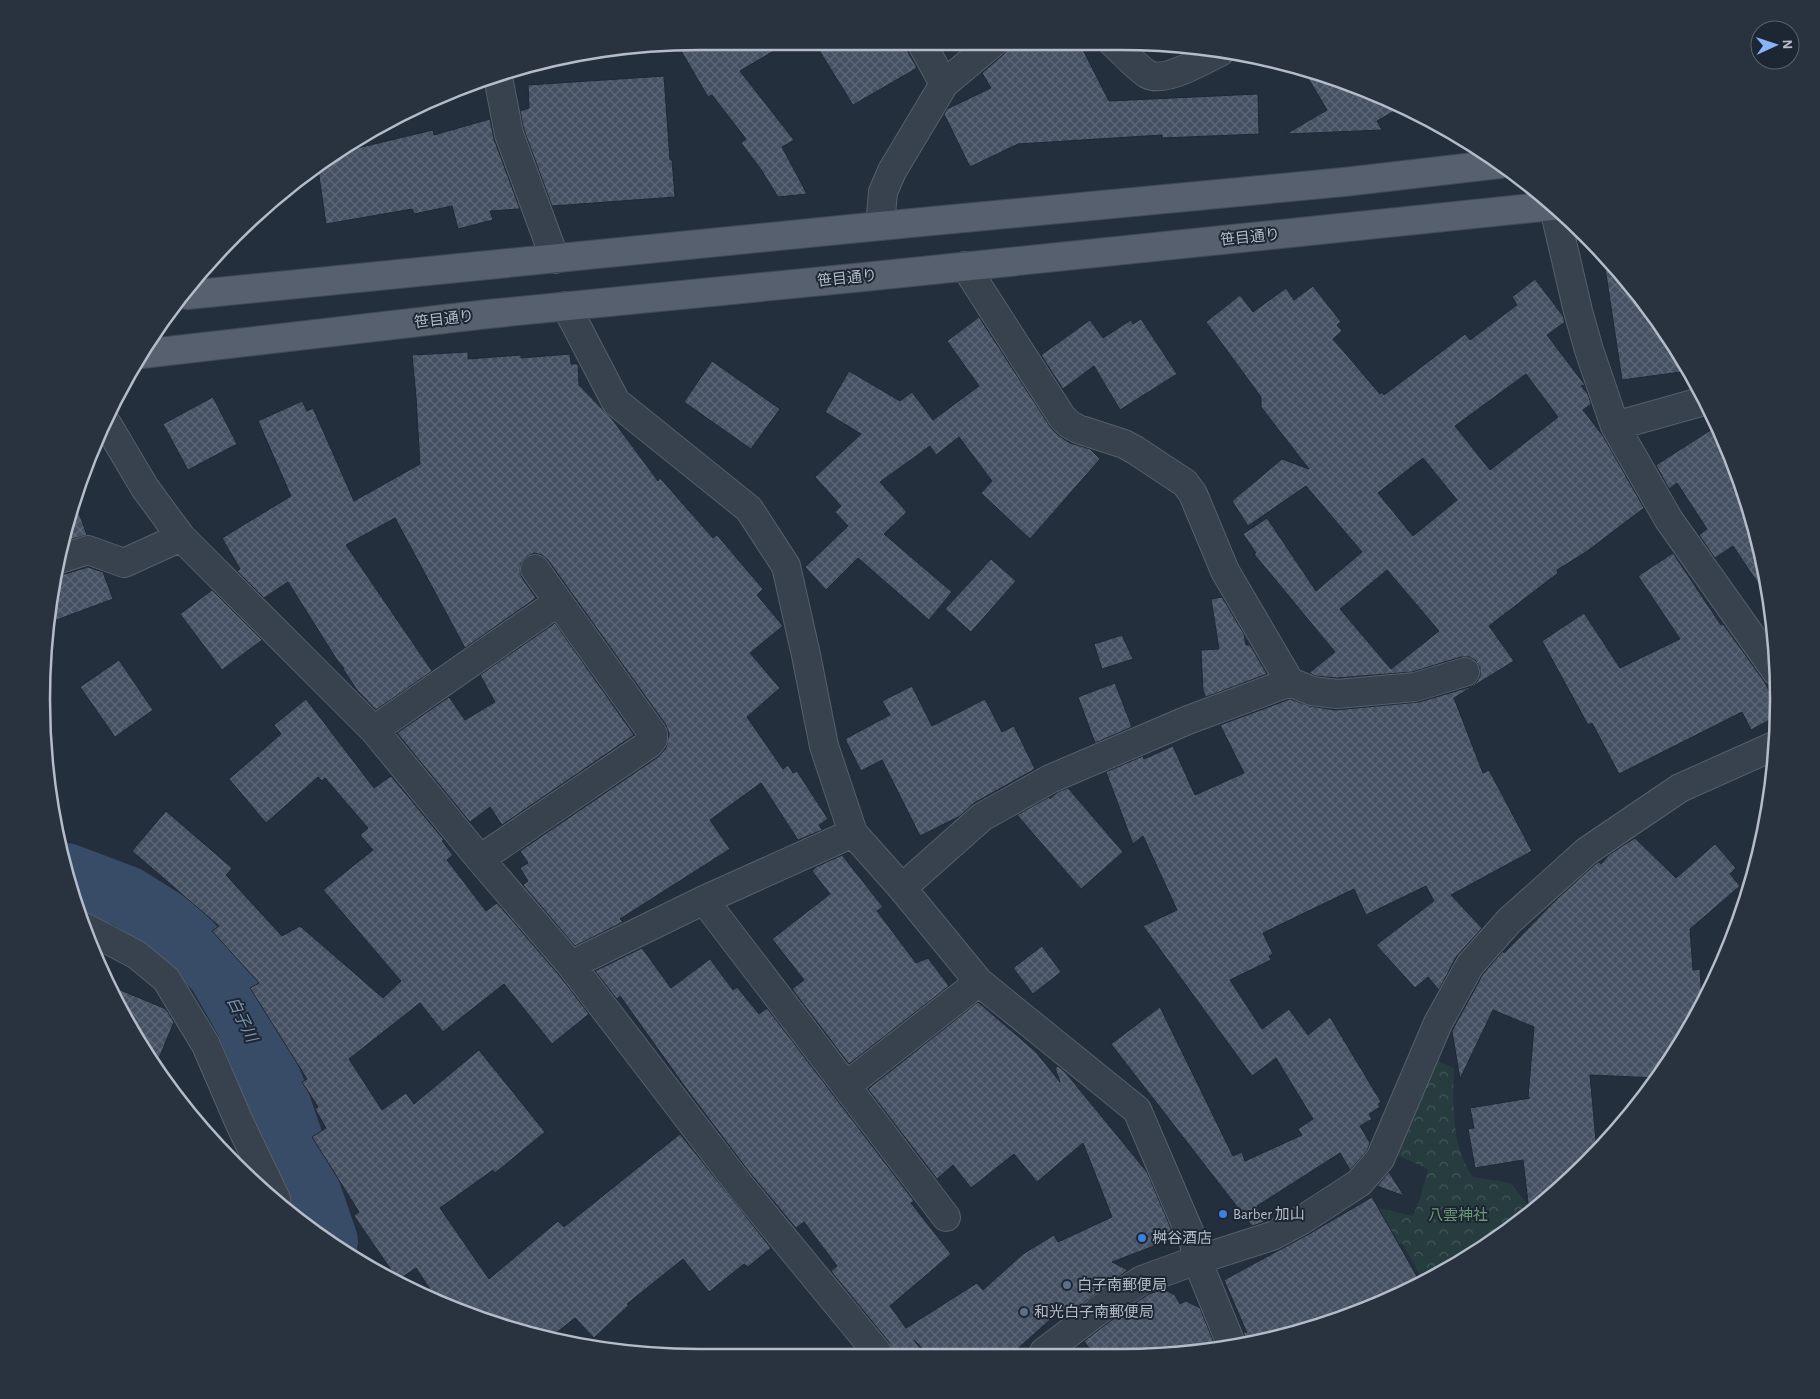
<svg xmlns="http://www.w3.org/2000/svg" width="1820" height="1399" font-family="'Alegreya Sans','Noto Sans JP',sans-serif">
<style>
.forest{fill:url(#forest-crowns)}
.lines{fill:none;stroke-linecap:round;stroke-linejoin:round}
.river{stroke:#394c67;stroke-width:62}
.building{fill:url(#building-cross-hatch);stroke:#1f2835;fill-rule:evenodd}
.street-casing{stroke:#565f6c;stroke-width:30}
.primary-casing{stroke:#414a57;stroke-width:30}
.street{stroke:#38414e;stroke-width:28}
.primary{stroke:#56606e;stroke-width:28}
.shop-dot{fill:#3f7fe0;stroke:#1d2633;stroke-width:2}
.service-dot{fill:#5c6f8a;stroke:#1d2633;stroke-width:2}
.labels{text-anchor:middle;stroke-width:4;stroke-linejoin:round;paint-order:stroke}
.street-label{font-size:15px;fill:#b4bcc9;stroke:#1d2633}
.poi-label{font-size:15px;fill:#b4bcc9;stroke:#1d2633;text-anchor:start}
.park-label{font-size:15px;fill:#6b9a76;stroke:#1d2633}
.water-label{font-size:16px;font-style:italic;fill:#7c92b1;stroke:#1d2633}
.rim{fill:none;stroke:#b4bcc9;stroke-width:2.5}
</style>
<defs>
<pattern id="forest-crowns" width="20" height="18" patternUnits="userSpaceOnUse" patternTransform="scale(1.25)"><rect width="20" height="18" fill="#263c3f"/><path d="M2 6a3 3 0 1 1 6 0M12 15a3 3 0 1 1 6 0" fill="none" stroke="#435659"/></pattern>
<pattern id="building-cross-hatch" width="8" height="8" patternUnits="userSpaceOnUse" patternTransform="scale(1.25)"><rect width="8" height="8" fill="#455162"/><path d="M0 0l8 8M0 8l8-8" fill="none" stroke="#5d6877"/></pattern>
</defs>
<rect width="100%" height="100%" fill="#242f3e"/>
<!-- forest -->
<path class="forest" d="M1438,1061L1454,1068C1453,1104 1451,1146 1473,1177L1511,1183L1531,1210L1486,1247L1422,1279L1402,1243L1391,1249L1379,1208L1413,1216L1420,1199L1428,1169L1397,1155Z"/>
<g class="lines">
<!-- river -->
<path class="river" d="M66,874L127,897L175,927L218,972L246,1021L276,1093L327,1241"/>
</g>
<!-- building -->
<path class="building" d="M700,41L789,42L740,71L794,140L782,147L807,194L778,197L760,168L741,143L746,139L712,95L708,97L677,44Z
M814,42H905L907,50L917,68L853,105Z
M939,42H961L944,52Z
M1009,42H1079L1109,101L1258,94L1259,134L1162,138V135L1018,144L970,167L944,114L947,109L991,88L982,73L1004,54L1008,48Z
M1302,68L1351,86L1403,106L1377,121L1382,130L1286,134L1327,110Z
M664,76L670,160H672L675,197L552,206L524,130L520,111L529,108L528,85Z
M490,119L494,139L520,209L490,211L493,220L458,229L452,206L414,214L412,209L326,224L318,169L341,152L433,130L434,135Z
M1603,254L1615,265L1668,334L1688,371L1622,380Z
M1535,279L1563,316L1565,322L1547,335L1585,385L1581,386L1588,394L1591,404L1583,410L1603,436L1644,508L1586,552L1557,570L1558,573L1489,626L1514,661L1454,698L1483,773L1489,770L1532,851L1451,895L1482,928L1456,957L1439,990L1428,977L1415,988L1376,945L1434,901L1426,886L1366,915L1354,889L1263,933L1273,954L1269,956L1271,960L1230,980L1262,1029L1289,1009L1308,1035L1330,1017L1381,1102L1378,1104L1380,1107L1369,1114L1372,1119L1360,1126L1370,1143L1367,1151L1350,1170L1340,1153L1257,1206L1264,1222L1252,1226L1111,1044L1160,1007L1233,1156L1242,1152L1245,1161L1302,1135L1298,1129L1313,1119L1276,1058L1252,1076L1143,926L1177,910L1143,836L1133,844L1106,772L1143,756L1144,759L1173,746L1195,795L1244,773L1220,725L1290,699L1310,706L1335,710L1419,702L1470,687L1477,682L1480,676V668L1475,660L1469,657H1461L1412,672L1337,678L1316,676L1309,673L1335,652L1254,554L1256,553L1243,534L1267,518L1316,591L1362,552L1306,486L1248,526L1232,501L1282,459L1309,469L1261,407V397L1206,322L1240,295L1253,312L1286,288L1294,300L1313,286L1341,322L1337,325L1342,331L1333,339L1380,394L1382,392L1384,395L1465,334L1470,340L1517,305L1512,297ZM1526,374L1558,417L1490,470L1455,426ZM1423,458L1457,500L1413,536L1378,493ZM1387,570L1439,631L1391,669L1340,609Z
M979,317L1051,428L1058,435L1070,443L1090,449L1100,459L1030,539L981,493L992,481L959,437L936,455L930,446L880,482L907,512L884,534L952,592L929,620L858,558L826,590L805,567L848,526L835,512L841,506L815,477L861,434L825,412L849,371L900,401L912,392L933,420L979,386L947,341Z
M1141,319L1177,374L1120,410L1094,366L1063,389L1041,355L1090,320L1103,338L1131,320L1133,324Z
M468,352V359L521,355V358L570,354L571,364H578L579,385L612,419L658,481L660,478L713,538L717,535L763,589L757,595L783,626L750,653L780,688L747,717L783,769L788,765L793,773L797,771L828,819L819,825L822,830L798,840L761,783L710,820L730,849L620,919L623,922L575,946L523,885L528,881L520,868L528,863L520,851L658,757L666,748L669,734L666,725L548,560L542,555L534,553L526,557L521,563L520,571L522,578L536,598L465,648L395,518L346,545L432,671L376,710L357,690L343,669L344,668L337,660L288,582L264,598L237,571L240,569L222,538L291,496L258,421L302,401L307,411L313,408L354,501L420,464L416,397L412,355Z
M712,361L780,409L751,449L684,402Z
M213,397L237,444L188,470L163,424Z
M1717,426L1729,448L1766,571L1768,594L1766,595L1733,546L1715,558L1699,535L1707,529L1677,483L1669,489L1656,465Z
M75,502L87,535L62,542L64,529Z
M1673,553L1721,625L1723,624L1764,681L1778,708L1777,716L1751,730L1742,712L1619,774L1592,723L1588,725L1542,641L1584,613L1620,668L1680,639L1638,576Z
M991,559L1016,581L971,632L945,609Z
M88,567L103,572L113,599L51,622L58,574H65Z
M212,590L262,640L222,670L180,614Z
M1222,597L1244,634L1246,645H1250L1267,674L1206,697L1203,691L1201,650L1219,649L1211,599Z
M555,623L634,735L502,825L490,807L470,822L397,733L449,697L465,720L495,702L480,675Z
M1122,635L1133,659L1102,669L1094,644Z
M119,660L153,710L115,737L80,687Z
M1115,683L1132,727L1095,743L1078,697Z
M912,686L932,726L985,699L1002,732L1014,726L1035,769L974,803L960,816L920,836L882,760L861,771L845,739L890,715L882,701Z
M306,699L374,788L391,776L444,840L442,841L453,855L447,860L486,911L497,903L559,975L589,1014L552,1044L504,984L443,1032L420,1003L349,1059L382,1110L406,1093L414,1104L479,1050L545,1132L495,1173L493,1170L440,1208L489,1279L558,1221L564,1227L680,1134L771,1248L748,1267L744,1264L709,1292L683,1259L627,1304L629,1305L594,1338L575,1318L552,1336L448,1308L439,1303L416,1268L398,1280L354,1216L359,1212L312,1137L326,1128L315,1109L318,1107L302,1082L307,1079L250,988L259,983L212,931L219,926L132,851L166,811L232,868L226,875L282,936L300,926L383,998L401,981L323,890L373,850L360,835L368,828L325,778L322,781L318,777L266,823L229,779L281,734L274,725Z
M1068,788L1123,852L1081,889L1017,815L1049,797L1050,799L1058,792Z
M1635,838L1676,878L1715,844L1736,868L1730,874L1740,886L1690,929L1693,970L1700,969L1702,1001L1668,1065L1658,1078L1590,1075L1597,1152L1585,1166L1529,1211L1523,1160L1475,1168L1468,1129L1474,1128L1470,1108L1530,1098L1528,1097L1534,1027L1493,1010L1460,1079L1452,1031L1483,974L1503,951L1504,953L1559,897L1597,863L1599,862L1601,864L1610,854Z
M842,855L883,907L877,911L916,963L928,958L949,986L849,1064L792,989L804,980L772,939L830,894L812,871L816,867Z
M1042,946L1061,972L1033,994L1013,968Z
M642,948L671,988L710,959L733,990L737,987L759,1014L767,1008L914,1201L911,1203L951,1254L890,1306L906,1328L977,1283L983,1290L1023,1254L1054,1235L1058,1242L1112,1217L1083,1143L1037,1182L1014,1154L971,1188L953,1165L937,1179L868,1089L978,1002L1036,1052L1060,1082L1055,1068L1058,1066L1065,1072L1147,1172L1175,1238L1112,1262L1128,1270L1066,1316L1062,1309L1014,1352H926L914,1340L923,1352H892L889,1342L831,1271L837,1266L804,1222L796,1228L750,1173L688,1091L620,996L617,999L595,971Z
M113,987L166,1009L174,1022L155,1068Z
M1389,1172L1404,1196L1377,1186Z
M1372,1197L1419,1280L1332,1323L1247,1343L1243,1331L1247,1333L1224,1280L1309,1234Z
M1163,1289L1175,1295L1180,1304L1186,1301L1200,1308L1217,1350L1206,1352H1092L1084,1341L1128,1308L1149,1294Z"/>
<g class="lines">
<defs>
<path id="street" d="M921,42L944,84
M1112,42C1123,52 1134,65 1147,74C1164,84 1203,60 1220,52
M498,77L509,134L555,259
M1554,208L1578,311L1589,350L1615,426L1704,401
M880,226L883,192L892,171L944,84L994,42
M965,266L1062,417L1069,424L1078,429L1124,444L1135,450L1185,483L1193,494L1225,571L1290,682
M566,306L616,402L749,509L786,566L806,655L824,746L853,833L902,888L979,982L1137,1110L1194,1243L1197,1260L1232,1346
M107,424L145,488L181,537L374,730L480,859L571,965L738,1183L877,1352
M1615,426L1669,520L1776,671
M60,559L88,550L124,563L181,537
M374,730L558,602
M480,859L649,744L653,739V734L535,569
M902,888L982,817L1050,779L1188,720L1290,682L1312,691L1337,694L1415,687L1465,672
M704,900L946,1217
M84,927L137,955L166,979L206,1045L240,1124L276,1199
M571,965L704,900L853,833
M846,1086L979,982
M1044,1352L1119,1295L1142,1280L1197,1260L1272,1236L1302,1220L1359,1183L1380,1159L1438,1023L1470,965L1509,921L1587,851L1680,788L1774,746"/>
<path id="primary" d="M187,295L880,226L1344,182L1500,164
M142,354L488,314L854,278L1552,206"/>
</defs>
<!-- street casing -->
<use href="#street" class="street-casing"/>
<!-- primary casing -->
<use href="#primary" class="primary-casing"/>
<!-- street -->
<use href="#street" class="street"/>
<!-- primary -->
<use href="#primary" class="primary"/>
</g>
<!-- markers -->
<g class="shop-dot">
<circle cx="1223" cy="1214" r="5"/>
<circle cx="1142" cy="1238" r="5"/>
</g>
<g class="service-dot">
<circle cx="1067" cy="1285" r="5"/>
<circle cx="1024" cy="1312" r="5"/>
</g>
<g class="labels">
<!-- street labels -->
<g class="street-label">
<text transform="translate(1250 237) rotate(-6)" y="5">笹目通り</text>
<text transform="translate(847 278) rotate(-6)" y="5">笹目通り</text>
<text transform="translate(444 319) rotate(-7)" y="5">笹目通り</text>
</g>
<!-- poi labels -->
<g class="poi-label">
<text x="1233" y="1219">Barber 加山</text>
<text x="1152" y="1243">桝谷酒店</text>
<text x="1077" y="1290">白子南郵便局</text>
<text x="1034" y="1317">和光白子南郵便局</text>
</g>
<!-- park labels -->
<g class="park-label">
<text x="1458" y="1220">八雲神社</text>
</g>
<!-- water labels -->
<g class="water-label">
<text transform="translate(243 1019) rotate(64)" y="6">白子川</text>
</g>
</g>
<!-- crop -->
<path d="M0 0H1820V1399H0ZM699 50H1121A649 649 0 0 1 1770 699V700A649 649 0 0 1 1121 1349H699A649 649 0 0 1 50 700V699A649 649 0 0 1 699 50Z" fill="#29323f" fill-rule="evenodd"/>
<path class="rim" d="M699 50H1121A649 649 0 0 1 1770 699V700A649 649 0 0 1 1121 1349H699A649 649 0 0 1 50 700V699A649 649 0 0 1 699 50Z"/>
<!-- north arrow -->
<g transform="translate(1775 45) rotate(87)"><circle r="24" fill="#1d2633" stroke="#59626f"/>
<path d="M0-4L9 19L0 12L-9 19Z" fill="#8ab4f8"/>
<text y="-8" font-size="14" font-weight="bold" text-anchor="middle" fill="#b4bcc9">N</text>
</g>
</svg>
